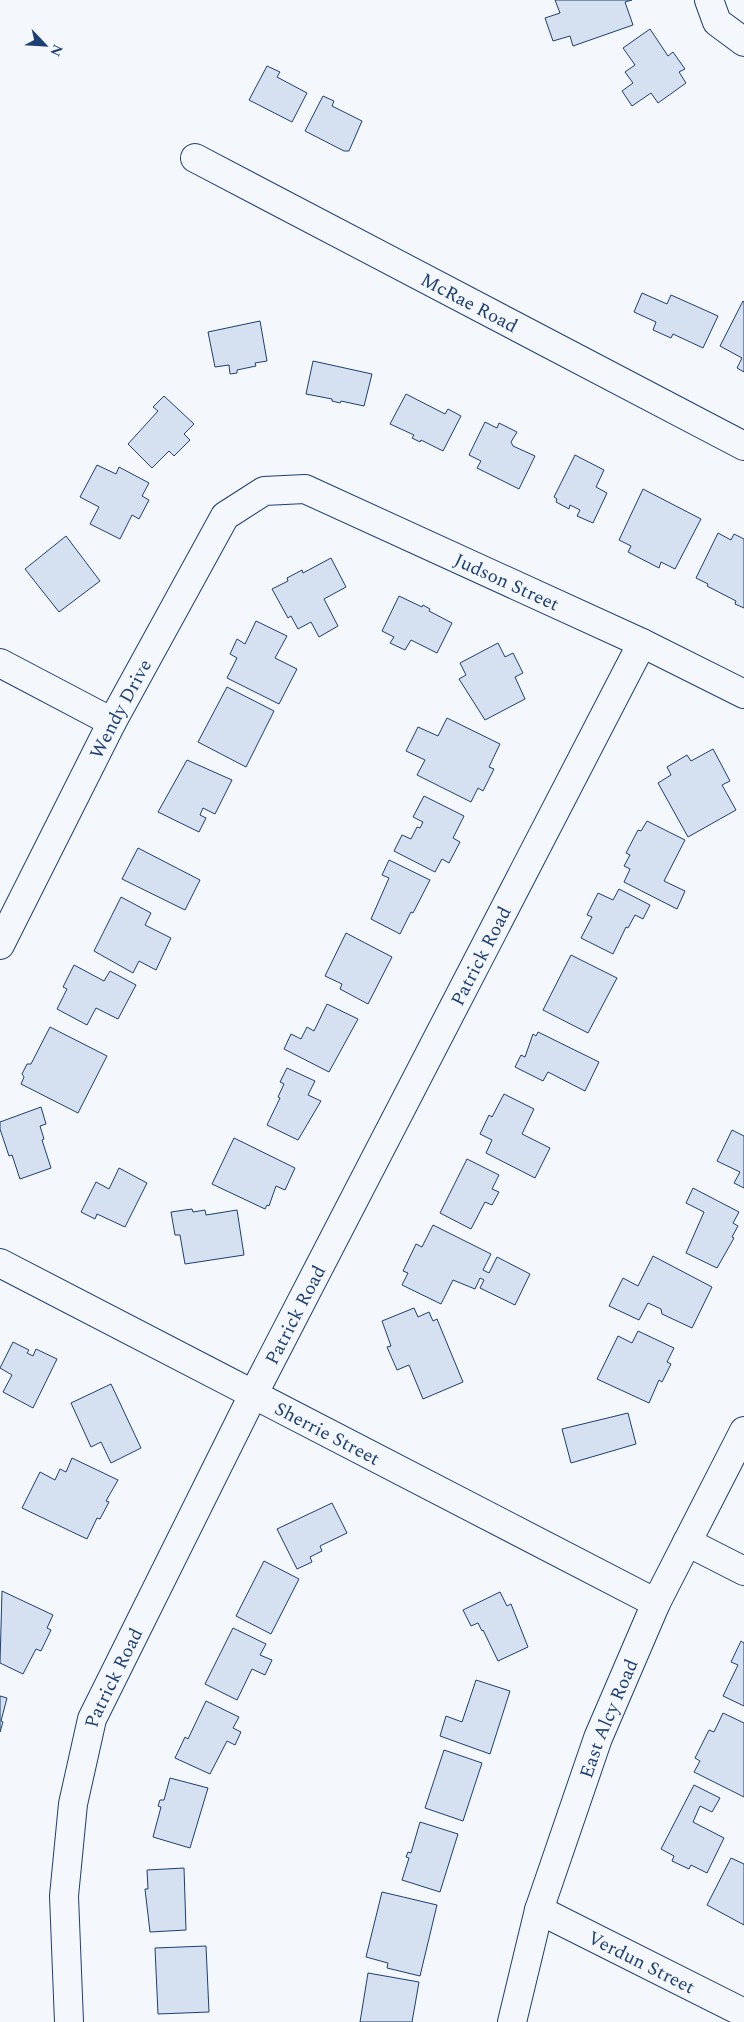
<svg xmlns="http://www.w3.org/2000/svg" width="744" height="2022" font-family="Spectral,serif">
<style>
.building{fill:#d5e0f0;stroke:#1d3f73}
.lines{fill:none;stroke-linecap:round;stroke-linejoin:round}
.minor-casing{stroke:#1d3f73;stroke-width:30}
.minor{stroke:#f4f7fb;stroke-width:28}
.labels{text-anchor:middle;stroke-width:4;stroke-linejoin:round;paint-order:stroke}
.street-label{font-size:19px;fill:#1d3f73;stroke:#f4f7fb}
</style>
<rect width="100%" height="100%" fill="#f4f7fb"/>
<!-- building -->
<path class="building" d="M555,0H632L625,2L633,25L573,46L570,36L553,41L545,18L560,13Z
M650,29L668,56L673,52L685,69L679,72L686,83L658,103L651,93L632,106L622,91L633,83L625,72L635,65L623,48Z
M267,66L280,72L277,77L307,93L292,122L249,100Z
M323,96L334,101L332,106L362,121L349,151H344L305,131Z
M642,293L667,304L671,295L718,316L703,348L673,334L671,338L653,330L656,322L634,312Z
M743,301L744,302V372L737,368L742,358L720,346Z
M260,321L267,361L255,363L256,366L237,370V373L230,374L229,365L215,367L208,332Z
M313,361L372,374L364,406L341,401L340,403L332,401V399L306,394Z
M406,394L445,414L448,409L461,416L443,451L421,440L420,442L412,438L414,435L390,424Z
M164,396L194,424L184,434L190,440L174,456L169,451L152,468L128,444L158,411L153,407Z
M485,422L497,428L499,423L517,432L511,442L513,446L535,456L519,489L477,468L481,461L469,455Z
M575,455L604,470L596,487L607,493L593,523L577,516L580,510L570,505L569,509L556,502L557,499L554,497Z
M97,465L116,474L119,467L149,483L142,496L149,500L139,519L132,515L120,539L90,524L99,507L80,497Z
M643,489L701,519L675,569L661,562L659,568L628,552L631,546L619,540Z
M718,533L731,540L734,534L744,539V608L735,604L736,601L707,586L708,584L696,578Z
M66,536L100,581L59,612L25,569Z
M331,558L346,587L324,599L338,626L319,637L311,622L298,629L291,616L288,618L272,589L288,581L287,578L302,570L303,573Z
M399,596L422,607L423,605L430,609L429,611L452,623L437,653L411,640L405,650L390,643L394,637L382,631Z
M256,621L287,636L275,658L297,669L279,704L227,678L237,658L230,654L237,639L245,644Z
M498,643L505,657L513,653L523,673L515,677L525,699L485,720L459,679L466,675L460,663Z
M227,687L274,711L246,767L198,742Z
M447,718L500,744L489,767L494,769L483,791L478,788L471,802L417,775L425,760L406,751L418,727L438,736Z
M713,749L730,781L722,785L736,810L688,837L658,783L671,775L667,767L687,755L691,761Z
M187,760L232,780L215,814L203,808L200,815L206,818L199,832L158,812Z
M424,796L464,816L453,838L460,842L449,863L442,859L435,872L394,851L402,835L411,839L417,827L420,828L423,822L413,817Z
M647,821L685,840L664,881L685,891L677,909L624,882L630,869L624,866L630,855L626,853L638,830L641,831Z
M138,848L200,880L185,910L122,879Z
M389,860L430,880L413,913L411,912L400,934L371,919L389,878L382,875Z
M619,889L650,905L643,919L635,915L628,928L626,927L613,954L581,938L592,917L587,915L598,893L613,900Z
M121,897L151,913L145,925L171,938L156,970L139,961L133,973L94,951Z
M346,933L392,957L368,1004L340,989L342,984L325,976Z
M571,955L617,978L588,1033L543,1010Z
M74,965L104,981L110,971L136,985L118,1019L96,1008L87,1025L57,1009L67,989L63,987Z
M327,1004L358,1019L329,1072L284,1049L291,1034L301,1039L307,1027L314,1031Z
M50,1027L107,1056L78,1113L21,1084L24,1077L22,1074L27,1064H31Z
M538,1032L599,1062L585,1091L548,1072L543,1081L515,1067L521,1055L525,1057L533,1034L536,1036Z
M287,1068L315,1081L308,1095L321,1101L298,1140L267,1125L280,1098L278,1097L284,1084L280,1082Z
M504,1094L534,1109L522,1134L550,1148L535,1178L486,1153L492,1140L480,1134L489,1115L492,1117Z
M41,1107L46,1124L40,1126L44,1139L42,1140L51,1168L20,1179L12,1155L9,1156L0,1129V1122Z
M732,1130L744,1136V1188L734,1183L740,1172L717,1161Z
M234,1138L295,1168L285,1190L276,1186L269,1206L267,1205L265,1209L212,1184Z
M467,1159L499,1175L492,1189L499,1192L492,1205L485,1202L471,1229L440,1213Z
M119,1168L147,1183L125,1227L97,1214L95,1219L81,1212L96,1182L109,1189Z
M693,1188L739,1212L733,1223L738,1226L732,1237L734,1238L717,1268L686,1253L704,1212L686,1203Z
M192,1209L193,1212L205,1210L206,1215L237,1210L244,1255L185,1264L180,1235H175L171,1212Z
M433,1225L491,1254L483,1270L489,1273L497,1257L530,1274L515,1305L480,1288L484,1280L480,1278L475,1289L453,1280L441,1304L402,1285L408,1273L403,1271L416,1244L422,1247Z
M653,1256L712,1287L692,1328L662,1314L661,1309L648,1303L639,1320L609,1306L623,1278L638,1286Z
M414,1308L418,1317L429,1312L433,1321L437,1319L463,1382L423,1399L409,1365L397,1370L387,1347L391,1346L382,1321Z
M638,1331L674,1348L667,1362L671,1364L662,1382L659,1380L649,1403L597,1379L618,1336L632,1343Z
M13,1342L29,1350L27,1353L33,1356L36,1349L57,1359L33,1408L3,1392L12,1375L0,1368Z
M111,1384L141,1448L111,1463L101,1442L91,1447L71,1403Z
M628,1413L636,1444L571,1463L562,1429Z
M72,1458L118,1480L106,1501L109,1502L100,1519L97,1518L87,1539L22,1508L40,1472L55,1480L60,1469L66,1472Z
M332,1503L347,1533L320,1546L322,1551L310,1557L312,1562L297,1569L277,1529Z
M264,1561L299,1579L271,1634L236,1616Z
M2,1591L53,1615L47,1628L51,1630L41,1651L36,1649L23,1674L0,1663Z
M500,1592L507,1606L511,1604L528,1647L498,1661L483,1630L482,1631L478,1623L471,1626L463,1610Z
M233,1628L266,1644L260,1655L272,1660L265,1675L252,1669L237,1700L205,1684Z
M741,1641L744,1643V1706L723,1696L738,1665L731,1662Z
M476,1680L510,1691L490,1754L440,1736L446,1716L462,1722Z
M0,1696L7,1698L1,1721L3,1722L0,1732Z
M206,1701L239,1717L233,1728L241,1732L235,1745L227,1741L210,1774L175,1758L185,1737L188,1739Z
M723,1713L744,1723V1797L694,1772L700,1761L695,1758L709,1730L714,1732Z
M444,1750L482,1763L463,1821L425,1808Z
M170,1778L208,1788L190,1848L153,1837L161,1807L158,1806L160,1800H164Z
M694,1785L720,1798L712,1812L700,1806L693,1822L724,1838L707,1873L691,1865L689,1869L672,1861L674,1856L661,1849Z
M420,1822L458,1834L440,1892L402,1880L409,1858L406,1857L408,1852L411,1853Z
M731,1858L744,1864V1925L707,1905Z
M184,1868L186,1930L150,1932L145,1889H148L147,1870Z
M382,1892L437,1905L420,1976L387,1968L388,1963L366,1957Z
M206,1946L209,2012L158,2014L155,1948Z
M368,1973L419,1982L412,2022H360Z"/>
<g class="lines">
<defs>
<g id="minor">
<path d="M709,0L717,22L744,42"/>
<path id="s1" d="M195,158L744,446"/>
<path d="M0,663L112,722"/>
<path id="s2" d="M0,945L112,722L225,516L264,491L305,489L642,643L744,694"/>
<path id="s3" d="M0,1263L656,1603"/>
<path d="M687,1542L744,1571"/>
<path id="s4" d="M539,1910L744,2013"/>
<path id="s5" d="M69,2022L64,1896L73,1804L92,1719L253,1395L642,643"/>
<path id="s6" d="M512,2022L539,1910L598,1738L656,1603L744,1431"/>
</g>
</defs>
<!-- minor casing -->
<use href="#minor" class="minor-casing"/>
<!-- minor -->
<use href="#minor" class="minor"/>
</g>
<g class="labels">
<!-- street labels -->
<g class="street-label">
<text dy="7" stroke="none"><textPath href="#s1" startOffset="310">McRae Road</textPath></text>
<text dy="7" stroke="none"><textPath href="#s2" startOffset="794">Judson Street</textPath></text>
<text dy="7" stroke="none"><textPath href="#s2" startOffset="265">Wendy Drive</textPath></text>
<text dy="7" stroke="none"><textPath href="#s5" startOffset="1162">Patrick Road</textPath></text>
<text dy="7" stroke="none"><textPath href="#s5" startOffset="758">Patrick Road</textPath></text>
<text dy="7" stroke="none"><textPath href="#s3" startOffset="369">Sherrie Street</textPath></text>
<text dy="7" stroke="none"><textPath href="#s5" startOffset="352">Patrick Road</textPath></text>
<text dy="7" stroke="none"><textPath href="#s6" startOffset="319">East Alcy Road</textPath></text>
<text dy="7" stroke="none"><textPath href="#s4" startOffset="115">Verdun Street</textPath></text>
</g>
</g>
<!-- north arrow -->
<g transform="translate(45 45) rotate(115)" stroke="#f4f7fb" stroke-width="4" paint-order="stroke">
<path d="M0-4L9 19L0 12L-9 19Z" fill="#1d3f73"/>
<text y="-8" font-size="14" font-weight="bold" text-anchor="middle" fill="#1d3f73">N</text>
</g>
</svg>
